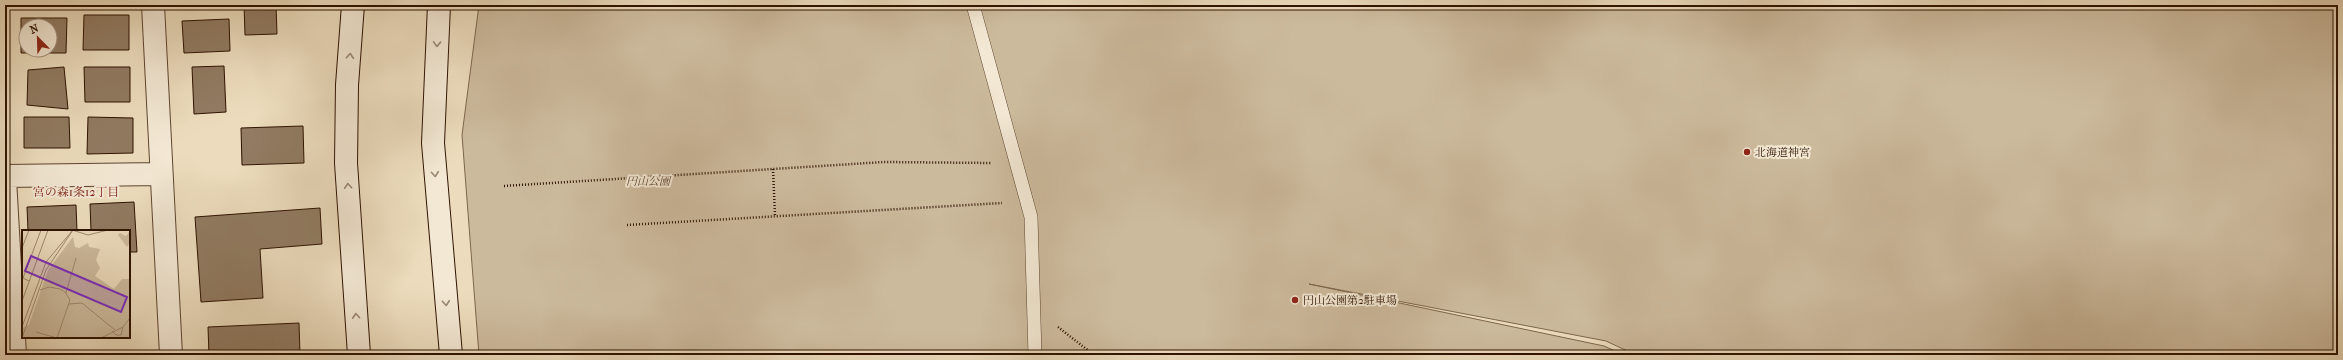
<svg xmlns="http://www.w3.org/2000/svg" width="2343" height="360" font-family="'IM FELL French Canon','Noto Serif JP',serif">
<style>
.green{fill:#ccba9d;stroke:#7d664e}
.building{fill:#917b62;stroke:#2e1200;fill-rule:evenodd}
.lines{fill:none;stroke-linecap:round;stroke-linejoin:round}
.lane-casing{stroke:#5e442f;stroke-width:14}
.street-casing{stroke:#5e442f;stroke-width:24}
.secondary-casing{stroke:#2e1200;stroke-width:24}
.path{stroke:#2e1200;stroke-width:2.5;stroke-dasharray:1 2;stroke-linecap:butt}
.lane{stroke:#f3e8d4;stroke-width:13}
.street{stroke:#f3e8d4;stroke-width:22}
.secondary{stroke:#f3e8d4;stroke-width:22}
.oneway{stroke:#9a8875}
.poi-dot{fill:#8f2418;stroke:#f3e8d4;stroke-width:1.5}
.labels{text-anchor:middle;stroke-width:4;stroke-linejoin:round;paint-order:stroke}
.poi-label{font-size:11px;fill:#2e1200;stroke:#f3e8d4;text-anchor:start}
.park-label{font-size:11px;font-style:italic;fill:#5d442f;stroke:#f3e8d4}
.neighbourhood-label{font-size:12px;fill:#7a1f14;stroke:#f3e8d4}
.inset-road{fill:none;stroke:#a08b71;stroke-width:1}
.view{fill:#7b2cbf;fill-opacity:0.15;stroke:#7b2cbf;stroke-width:2}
.inset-edge{fill:none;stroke:#2e1200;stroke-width:2}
</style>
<rect width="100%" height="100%" fill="#ecdcbd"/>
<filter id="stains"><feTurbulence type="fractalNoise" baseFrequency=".005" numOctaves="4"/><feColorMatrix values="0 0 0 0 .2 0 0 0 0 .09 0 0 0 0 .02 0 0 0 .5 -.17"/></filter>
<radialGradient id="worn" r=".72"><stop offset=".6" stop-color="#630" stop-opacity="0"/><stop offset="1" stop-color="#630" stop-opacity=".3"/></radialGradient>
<!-- green -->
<path class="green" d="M479,5H2338V355H1636L1606,341L1309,284L1604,346L1624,355H479L462,135Z"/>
<!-- building -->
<path class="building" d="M13,5H58V9H13Z
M77,5H122V6H77Z
M244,5H276L277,34L245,35Z
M84,15H129V50H83Z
M21,18H67L66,53H21ZM26,26H50V50H26Z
M229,19L230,51L184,53L182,21Z
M224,66L226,112L194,114L192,67Z
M64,67L68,109L27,105L28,70Z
M84,67H130V102H85Z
M24,117H69L70,148H24Z
M88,117L133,118V153L87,154Z
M303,126L304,163L242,165L241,128Z
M134,202L137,252H129V231H91L90,204Z
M76,205L77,231H28L27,207Z
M320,208L322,244L260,249L263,298L201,302L195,217Z
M299,323L300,355H209L208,327Z"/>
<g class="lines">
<defs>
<path id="lane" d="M973,5L1031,217L1035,355"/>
<path id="street" d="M153,5L171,355
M5,176L161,174
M5,179L15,355"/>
<path id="secondary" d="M353,5L347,85L346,163L359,355
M439,5L433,143L451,355"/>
</defs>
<!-- lane casing -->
<use href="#lane" class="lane-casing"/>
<!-- street casing -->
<use href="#street" class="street-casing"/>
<!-- secondary casing -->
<use href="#secondary" class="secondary-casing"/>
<!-- path -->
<path class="path" d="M773,169L775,215
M504,186L884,162L992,163
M627,225L1002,203
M1058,327L1094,355"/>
<!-- lane -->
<use href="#lane" class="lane"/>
<!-- street -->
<use href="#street" class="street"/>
<!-- secondary -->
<use href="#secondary" class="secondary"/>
</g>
<!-- one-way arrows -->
<defs><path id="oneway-chevron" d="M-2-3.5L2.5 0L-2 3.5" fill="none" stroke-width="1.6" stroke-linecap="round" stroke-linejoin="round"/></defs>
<g class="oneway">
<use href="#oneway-chevron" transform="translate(437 44) rotate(92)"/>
<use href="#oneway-chevron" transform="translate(350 56) rotate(-86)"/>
<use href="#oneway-chevron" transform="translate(435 174) rotate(85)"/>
<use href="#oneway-chevron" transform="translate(348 186) rotate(-94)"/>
<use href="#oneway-chevron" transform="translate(446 303) rotate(85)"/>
<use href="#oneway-chevron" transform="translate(356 316) rotate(-94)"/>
</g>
<!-- markers -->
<g class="poi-dot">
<circle cx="1747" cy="152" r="4"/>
<circle cx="1295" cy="300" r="4"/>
</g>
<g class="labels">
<!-- poi labels -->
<g class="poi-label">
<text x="1755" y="156">北海道神宮</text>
<text x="1303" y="304">円山公園第2駐車場</text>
</g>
<!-- park labels -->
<g class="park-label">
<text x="648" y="185">円山公園</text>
</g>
<!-- neighbourhood labels -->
<g class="neighbourhood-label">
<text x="76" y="196">宮の森1条12丁目</text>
</g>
</g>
<!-- overview -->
<g transform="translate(22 230)">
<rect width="108" height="108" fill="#ecdcbd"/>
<path d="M108,1V13L105,17L96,5L98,3L104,6ZM51,7L53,17L57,18L66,13L67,17L78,19L74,30L78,38L73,46L92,59L100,49H108V108H0V98L7,95L26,40Z" fill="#ccba9d"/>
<path class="inset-road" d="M50,0L66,5L86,0M0,18L7,0M7,51L1,48L19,0M18,60L27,57L38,59L43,62L48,70L35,108M44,63L54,28M0,71L26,0M47,74L60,73L93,100M0,97L24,32L50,1M90,101L94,105H99L101,97M14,102L35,108M0,108L24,40L51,0M79,108L101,97L108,88"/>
<path class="view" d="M9,26L105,67L99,82L3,41Z"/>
<rect width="108" height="108" class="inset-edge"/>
</g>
<!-- margin -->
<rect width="2343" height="360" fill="none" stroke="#ecdcbd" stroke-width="20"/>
<rect x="6" y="6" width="2331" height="348" fill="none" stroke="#2e1200" stroke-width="2"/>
<rect x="10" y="10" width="2323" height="340" fill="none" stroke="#2e1200"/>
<!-- north arrow -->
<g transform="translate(38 38) rotate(337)"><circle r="19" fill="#f3e8d4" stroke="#a4927f"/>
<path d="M0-3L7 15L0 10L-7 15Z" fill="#8f2418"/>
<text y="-6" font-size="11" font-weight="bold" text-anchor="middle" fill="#2e1200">N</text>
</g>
<rect width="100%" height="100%" filter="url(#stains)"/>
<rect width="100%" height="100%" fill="url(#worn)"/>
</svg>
